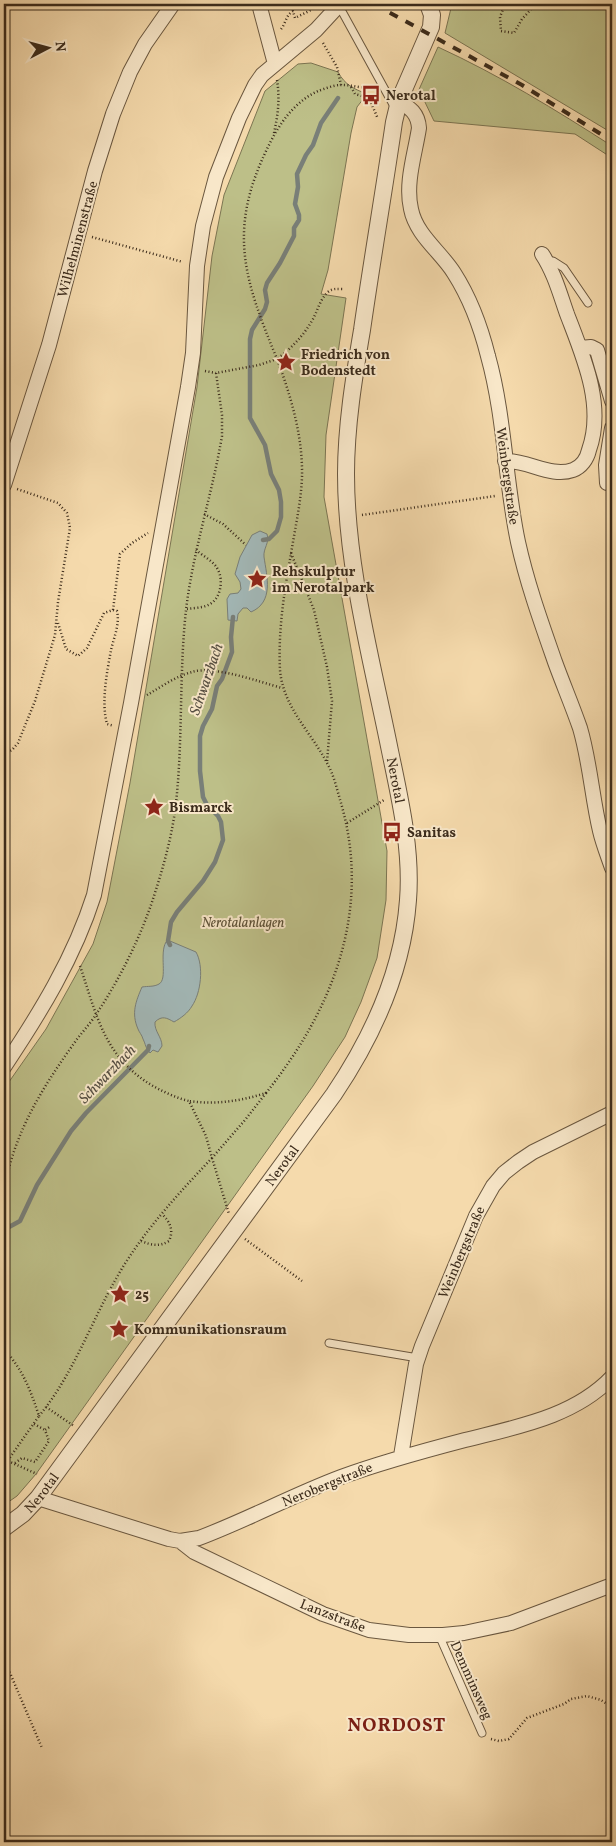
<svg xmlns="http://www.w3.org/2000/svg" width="616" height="1846" font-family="Vollkorn,serif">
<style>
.green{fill:#bdbf88;stroke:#7c7552}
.water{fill:#a2b7b6;stroke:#797f78}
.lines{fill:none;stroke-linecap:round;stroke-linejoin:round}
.stream{stroke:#797f78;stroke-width:4.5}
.service-casing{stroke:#6a573f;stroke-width:9}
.minor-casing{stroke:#6a573f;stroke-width:16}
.tertiary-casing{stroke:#6a573f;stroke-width:18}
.path{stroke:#3b2b1b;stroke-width:2.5;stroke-dasharray:1 2.5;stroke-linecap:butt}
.service{stroke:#f8e7c9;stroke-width:7}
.minor{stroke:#f8e7c9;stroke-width:14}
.tertiary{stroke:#f8e7c9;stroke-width:16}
.rail{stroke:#3b2b1b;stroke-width:4;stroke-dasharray:9 9;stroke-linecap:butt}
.labels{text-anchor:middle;stroke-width:4;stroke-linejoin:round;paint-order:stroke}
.poi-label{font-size:14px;font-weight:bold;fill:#3b2b1b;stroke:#f8e7c9;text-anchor:start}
.street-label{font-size:14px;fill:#3b2b1b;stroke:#f8e7c9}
.park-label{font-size:14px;font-style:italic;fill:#5c5036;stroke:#f8e7c9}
.water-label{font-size:15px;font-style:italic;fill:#554e42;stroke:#f8e7c9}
.district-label{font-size:19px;font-weight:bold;letter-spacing:1px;fill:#7a1f14;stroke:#f8e7c9}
</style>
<rect width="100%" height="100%" fill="#f5daac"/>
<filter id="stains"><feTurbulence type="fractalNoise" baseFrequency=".004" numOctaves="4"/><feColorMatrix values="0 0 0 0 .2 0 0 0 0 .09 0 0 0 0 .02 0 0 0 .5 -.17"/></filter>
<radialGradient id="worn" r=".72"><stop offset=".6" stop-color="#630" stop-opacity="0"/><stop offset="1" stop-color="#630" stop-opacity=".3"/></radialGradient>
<!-- green -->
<path class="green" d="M452,4H612V133L445,33Z
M438,47C499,75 556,110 612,146V158L575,134L434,121L423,98L417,94Z
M311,63L338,72C345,85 354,89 367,94L357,107L351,133L328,270L321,294L346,298L326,435L324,497L387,851L386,900L377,958L361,1002L345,1037L313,1086L36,1474L17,1496L4,1505V1089L46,1029L93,944L107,902L130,783L197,387L212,256L224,195L265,91L298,64Z"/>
<!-- water -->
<path class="water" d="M260,531L267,534C270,543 263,548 264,557C267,577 274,602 251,612L247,608H243L238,614L237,621L228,620L227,599L230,594L238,593L241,589L240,582L235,574L240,557L252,535Z
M170,941L196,952C204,966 201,993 192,1006C188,1013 181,1018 174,1022C167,1018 162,1015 155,1022C154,1031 162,1037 162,1046L158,1052L153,1050L150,1053C145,1047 146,1045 143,1039C142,1035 139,1032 138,1029C131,1013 136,1001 142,987C148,986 154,987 159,984C168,979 159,954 166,942Z"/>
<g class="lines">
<!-- stream -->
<path class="stream" d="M263,540L269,539L277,531L281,517V502L279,490L271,474L265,445L250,418V339L252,330L265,309L267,302L265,290L267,283L280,263L294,236V228L299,220V215L295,204L298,187L297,174L306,155L313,145L321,123L338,98
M170,945L168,941L171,922L177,912L203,881L215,862L223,840L221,822L218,816L207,805L203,797L200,771V736L203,726L212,709L217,686L222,679L232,652L231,637L233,617
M4,1226L9,1227L20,1221L37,1185L71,1131L86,1113L148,1050L149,1046"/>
<defs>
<path id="service" d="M339,6L395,108
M548,262L553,261L564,268L588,303
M329,1343L418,1358
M439,1635L482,1733"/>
<path id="minor" d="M259,4L275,64
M399,101C410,108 418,113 419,128C415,154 405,183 411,209C416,235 441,252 454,273C470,298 481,328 488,356C505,417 505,481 518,542C527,583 541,622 555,662C563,684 572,705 580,728C590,762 592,797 600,831C603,844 608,856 612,868
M580,348L591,347L597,350L612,401
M505,461C528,460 551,478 573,470C581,467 587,459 589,450C605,405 583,356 567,314C560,294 554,272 542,254
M607,483L606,465L612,428
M4,485L49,345L95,171L113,114L130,72L145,44L173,4
M4,1067C40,1013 74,958 94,895L131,703L188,387L193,353L197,266L203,226L216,177L239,118L255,85L262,75L316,30L340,4
M401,1456L416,1364L422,1346L476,1216L493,1186L504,1173L518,1162L533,1152L612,1113
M38,1498L169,1539L180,1541L199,1538C247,1520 293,1495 341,1477C382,1462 423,1451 465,1440C516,1427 574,1417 612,1377
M180,1541L194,1552L323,1614L369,1630L409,1635H443L464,1633L511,1623L612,1585"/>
<g id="tertiary">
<path id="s1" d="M4,1528L23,1514L38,1498L334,1094C373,1036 403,971 408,900C412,850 400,799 390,751C372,661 346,566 346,474C346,426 354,377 362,330C372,260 384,191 394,122L399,101L431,27L432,15L428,4"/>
</g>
</defs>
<!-- service casing -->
<use href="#service" class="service-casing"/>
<!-- minor casing -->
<use href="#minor" class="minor-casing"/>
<!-- tertiary casing -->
<use href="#tertiary" class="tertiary-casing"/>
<!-- path -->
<path class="path" d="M505,4L500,17L501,31L514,33L522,19L536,4
M281,29C286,23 286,15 293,11L295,18L311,10L308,4
M323,43L337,67L341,85
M351,87L355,94L369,98L378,119
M274,133C278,115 280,99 277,80
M92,237L183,262
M205,371L216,373
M610,508L612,513
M204,514L223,524L246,545
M362,515L495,496
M291,553L314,610L327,667L332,701L327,762
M187,609C194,608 203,608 210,604C221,598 224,579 217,568C213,561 203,556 196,550
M113,610L120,554L132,543L148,533
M58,623L66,649L78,656L87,648L104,613L113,610L117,611C120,624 114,637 111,650C107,672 101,702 107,724L114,726
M147,695C161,687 176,676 192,672C213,665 260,682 282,688
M4,754L12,750L18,743L35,701L55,635L58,602L70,528L67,513L58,503L17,489
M347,823L384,800
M80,966C97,1016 104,1057 153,1086C164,1092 176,1098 189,1101L206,1136L212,1158L245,1120L266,1093C241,1101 215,1105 189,1101
M266,1093C333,1009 372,911 341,803C337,790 334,775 327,763C311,732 283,707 280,670C278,632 284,592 291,554C295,528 301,503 302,477C303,437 291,396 277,359C292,348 304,335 313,319C318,310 320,299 328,292C333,288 337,289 343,289
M212,1158L229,1214
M4,1193C12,1136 42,1088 75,1042C82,1032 91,1023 97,1013C119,980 138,942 151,905C162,872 172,838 176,803C183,739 179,674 186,610C193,551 212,495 222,436V415L216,373L259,365L277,359C244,279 227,230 268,147C279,124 294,102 318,91C324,89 334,85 340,85C350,84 360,89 371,87
M245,1239L302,1281
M141,1241C151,1245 159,1247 169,1241C174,1230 170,1222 162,1214
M4,1349C23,1370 30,1389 39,1416L4,1466
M46,1407L74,1426
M39,1416C73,1375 91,1322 117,1277C142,1233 177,1195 212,1158
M34,1424L45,1430
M8,1461L37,1474
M15,1463L22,1458L35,1462L49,1441L45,1430L51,1426
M4,1659L42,1748
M491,1739L499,1741L509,1739L527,1718L564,1704L571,1699L587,1696L601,1700L612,1707"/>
<!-- service -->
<use href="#service" class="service"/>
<!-- minor -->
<use href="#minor" class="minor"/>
<!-- tertiary -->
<use href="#tertiary" class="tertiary"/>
<!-- rail -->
<path class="rail" d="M374,4L522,85L612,141"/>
</g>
<!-- icons -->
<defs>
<symbol id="bus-bare" viewBox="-9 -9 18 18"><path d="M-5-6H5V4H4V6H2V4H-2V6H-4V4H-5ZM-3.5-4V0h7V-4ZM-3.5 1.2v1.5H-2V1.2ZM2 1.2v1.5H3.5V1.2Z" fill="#8f2418" stroke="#f8e7c9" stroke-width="2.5" paint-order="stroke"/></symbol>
<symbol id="sight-bare" viewBox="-9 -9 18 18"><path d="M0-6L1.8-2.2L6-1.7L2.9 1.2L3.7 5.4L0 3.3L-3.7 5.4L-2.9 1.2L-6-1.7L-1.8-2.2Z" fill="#8f2418" stroke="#f8e7c9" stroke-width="2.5" paint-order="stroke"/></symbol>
</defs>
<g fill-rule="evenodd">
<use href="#bus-bare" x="357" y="81" width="28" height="28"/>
<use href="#sight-bare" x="272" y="348" width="28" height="28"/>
<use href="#sight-bare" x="243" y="565" width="28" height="28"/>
<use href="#sight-bare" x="140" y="793" width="28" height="28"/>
<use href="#bus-bare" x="378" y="818" width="28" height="28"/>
<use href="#sight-bare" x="106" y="1280" width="28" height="28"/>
<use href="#sight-bare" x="105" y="1315" width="28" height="28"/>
</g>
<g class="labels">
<!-- poi labels -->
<g class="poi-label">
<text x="386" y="100">Nerotal</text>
<text x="301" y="359">Friedrich von<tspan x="301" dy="16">Bodenstedt</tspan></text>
<text x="272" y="576">Rehskulptur<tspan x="272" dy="16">im Nerotalpark</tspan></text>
<text x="169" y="812">Bismarck</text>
<text x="407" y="837">Sanitas</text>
<text x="135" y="1299">25</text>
<text x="134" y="1334">Kommunikationsraum</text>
</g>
<!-- street labels -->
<g class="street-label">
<text transform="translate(77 239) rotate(-75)" y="5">Wilhelminenstraße</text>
<text transform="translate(508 476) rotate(82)" y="5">Weinbergstraße</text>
<text transform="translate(396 780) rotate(79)" y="5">Nerotal</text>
<text dy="5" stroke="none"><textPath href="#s1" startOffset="458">Nerotal</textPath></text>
<text transform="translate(461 1252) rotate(-67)" y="5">Weinbergstraße</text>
<text transform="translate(327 1484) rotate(-22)" y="5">Nerobergstraße</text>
<text dy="5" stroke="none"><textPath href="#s1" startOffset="52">Nerotal</textPath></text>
<text transform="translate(333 1615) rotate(21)" y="5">Lanzstraße</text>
<text transform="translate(472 1680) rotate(66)" y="5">Demminsweg</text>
</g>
<!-- park labels -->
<g class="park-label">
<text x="243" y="927">Nerotalanlagen</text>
</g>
<!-- water labels -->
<g class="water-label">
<text transform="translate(206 679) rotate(-71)" y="5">Schwarzbach</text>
<text transform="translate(107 1074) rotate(-46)" y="5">Schwarzbach</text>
</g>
<!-- district labels -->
<g class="district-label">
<text x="397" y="1731">NORDOST</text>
</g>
</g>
<!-- margin -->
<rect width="616" height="1846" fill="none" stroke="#f5daac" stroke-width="20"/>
<rect x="5" y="5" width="606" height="1836" fill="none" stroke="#3b2b1b" stroke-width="2.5"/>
<rect x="10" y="10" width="596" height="1826" fill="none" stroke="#3b2b1b"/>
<!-- north arrow -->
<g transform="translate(48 48) rotate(84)" stroke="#f8e7c9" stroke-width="4" paint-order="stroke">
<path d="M0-4L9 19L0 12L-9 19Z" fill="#3b2b1b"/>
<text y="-8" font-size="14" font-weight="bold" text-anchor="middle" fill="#3b2b1b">N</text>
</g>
<rect width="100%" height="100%" filter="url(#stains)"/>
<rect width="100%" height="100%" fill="url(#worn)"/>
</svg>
